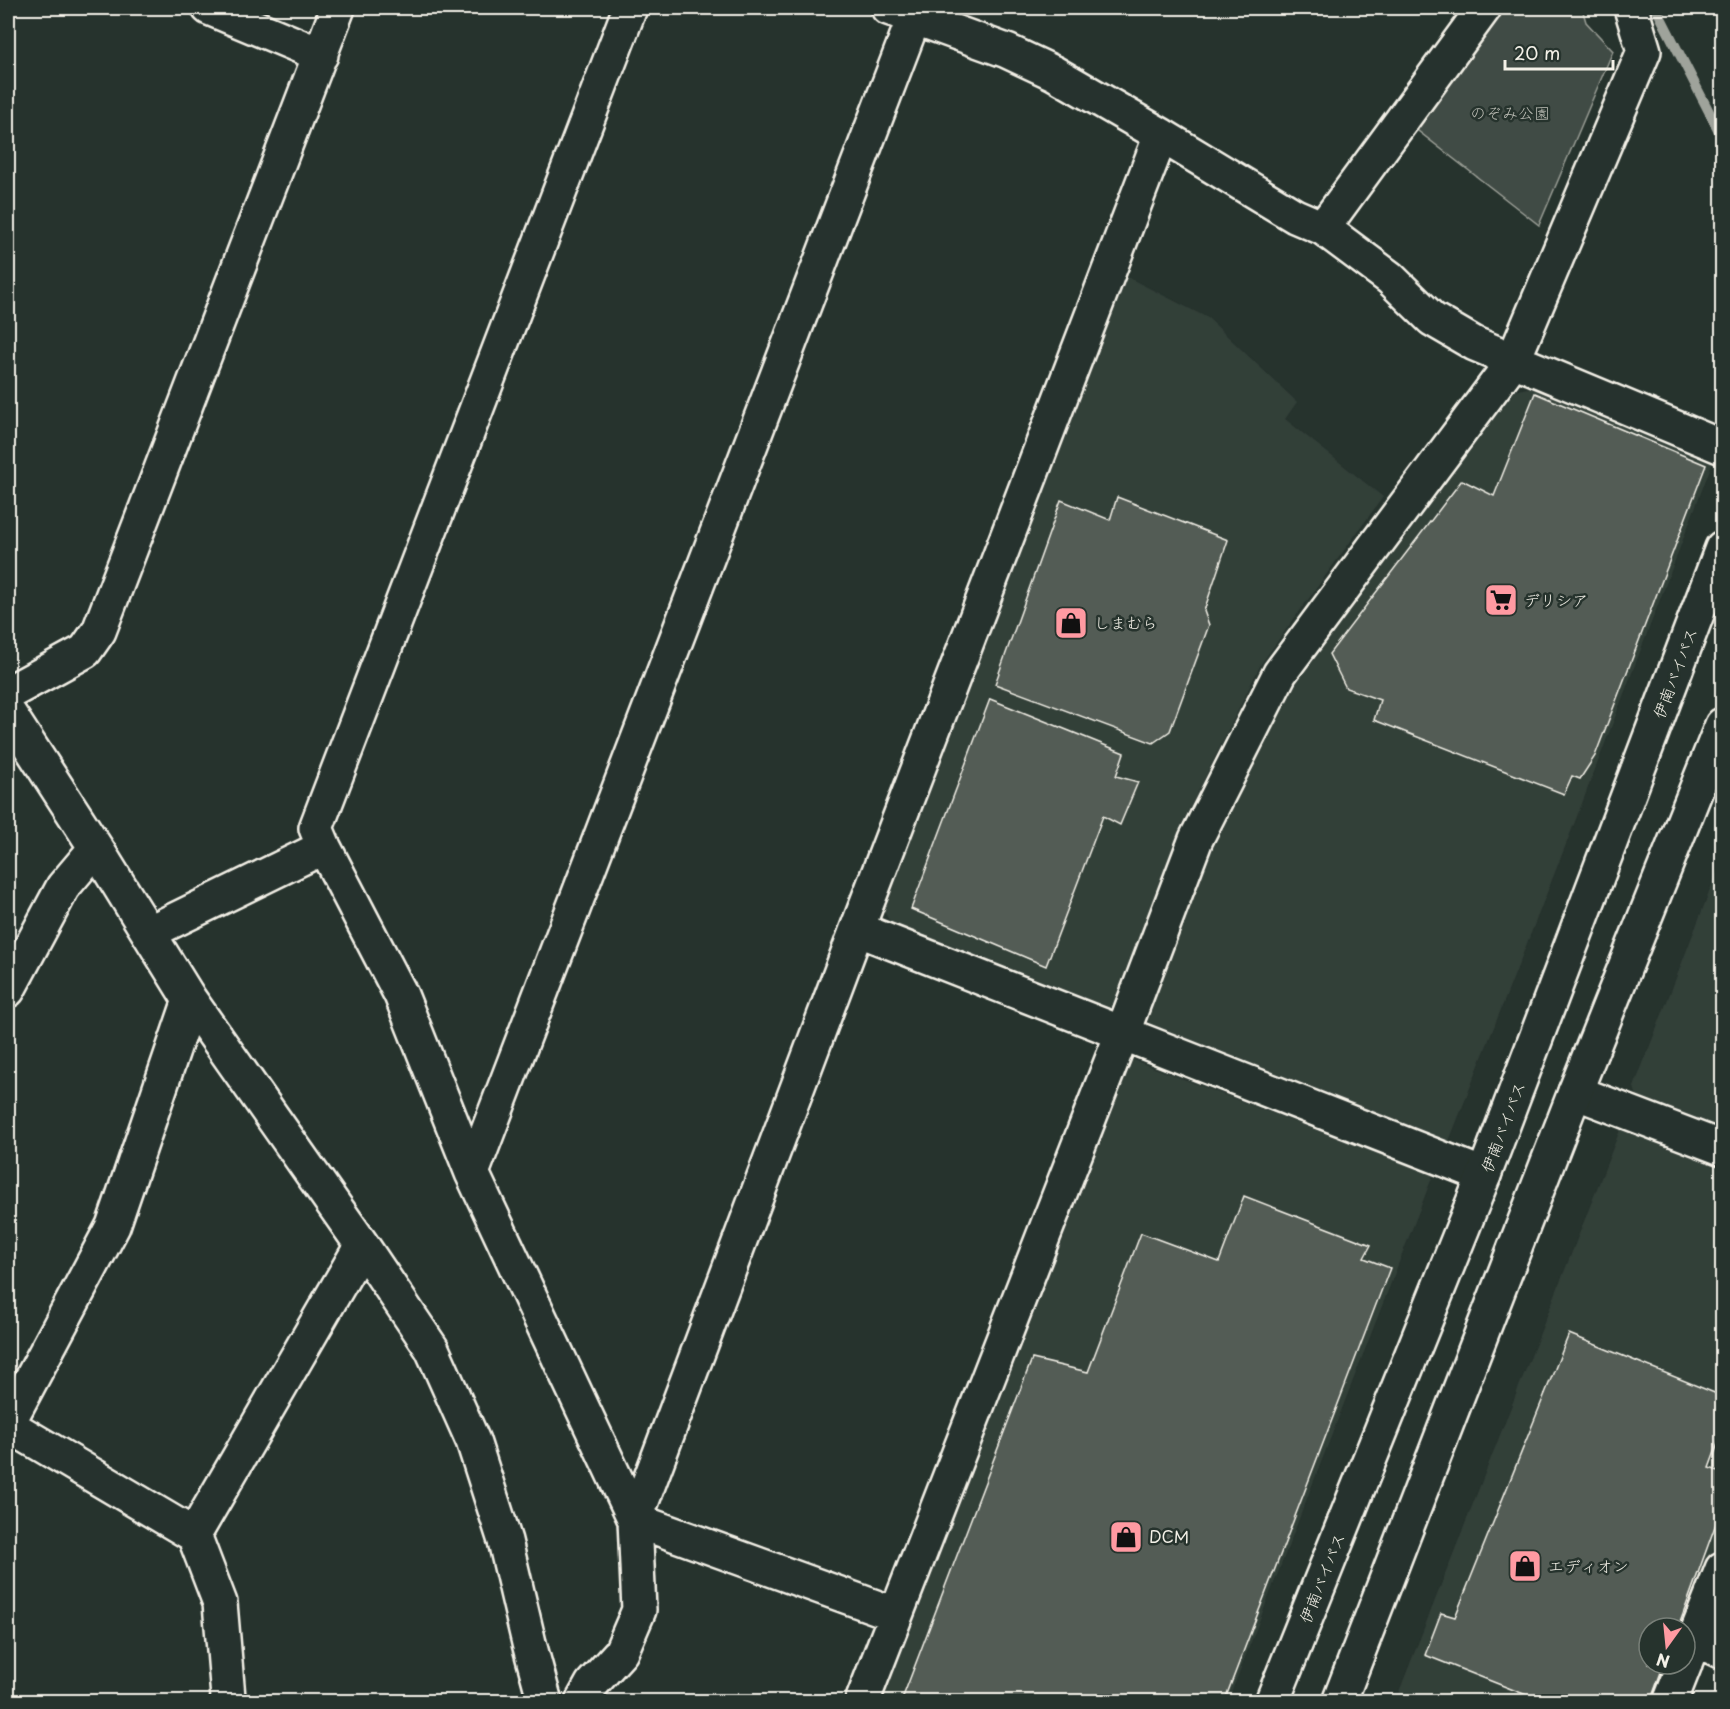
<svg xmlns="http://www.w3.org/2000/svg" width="1730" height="1709" font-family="'Playpen Sans','Klee One',sans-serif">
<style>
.built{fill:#333f39}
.green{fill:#414b45;stroke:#9a9e96;stroke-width:1.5}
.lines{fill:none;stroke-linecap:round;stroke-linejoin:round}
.stream{stroke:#9fa39b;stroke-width:10}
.building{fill:#525c55;stroke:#f4f1e8;stroke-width:1.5}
.street-casing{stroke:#f4f1e8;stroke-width:38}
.highway-casing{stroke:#f4f1e8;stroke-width:38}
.street{stroke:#26332d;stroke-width:33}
.highway{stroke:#26332d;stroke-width:33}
.labels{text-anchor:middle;stroke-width:5;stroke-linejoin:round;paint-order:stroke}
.park-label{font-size:16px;fill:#bebfb7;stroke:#26332d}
.poi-label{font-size:16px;fill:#f4f1e8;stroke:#26332d;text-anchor:start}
.street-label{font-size:16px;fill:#f4f1e8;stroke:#26332d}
</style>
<rect width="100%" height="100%" fill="#26332d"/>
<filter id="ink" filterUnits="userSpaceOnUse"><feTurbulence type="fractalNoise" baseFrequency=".0167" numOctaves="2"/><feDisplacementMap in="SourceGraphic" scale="12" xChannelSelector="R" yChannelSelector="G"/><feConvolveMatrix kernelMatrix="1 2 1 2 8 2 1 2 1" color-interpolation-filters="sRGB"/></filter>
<g filter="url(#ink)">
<!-- built -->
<path class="built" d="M1127,277L1208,318L1297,402L1285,419L1383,497L1261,664L1181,826L1112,1011L892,926L883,909Z
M1532,387L1713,461L1576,819L1449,1141L1149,1025L1146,1014L1213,845L1291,682L1392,542L1514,391Z
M1722,859V1133L1638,1100L1634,1087Z
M1134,1060L1433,1175L1228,1701L877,1702L1123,1065Z
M1628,1128L1722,1163V1527L1683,1628H1649V1664H1669L1654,1701L1395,1702L1620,1130Z"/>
<!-- green -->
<path class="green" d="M1501,8H1582L1586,22L1613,51L1539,225L1413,127Z"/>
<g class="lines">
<!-- stream -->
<path class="stream" d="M1656,8L1722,137"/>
</g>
<!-- building -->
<path class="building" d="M1535,393L1706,465L1595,756L1580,779L1572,776L1564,794L1374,720L1380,700L1346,688L1329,654L1462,480L1494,496Z
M1117,497L1228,540L1204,611L1209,625L1170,731L1153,743L995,684L1061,500L1110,520Z
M990,699L1124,753L1116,776L1138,782L1120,825L1103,816L1046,966L911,909Z
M1244,1196L1371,1245L1364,1258L1390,1268L1224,1702H901L1032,1359L1088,1372L1141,1233L1219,1262Z
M1569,1334L1722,1396V1433L1709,1468L1722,1472V1507L1678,1628H1649V1664H1664L1650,1702H1544L1425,1655L1441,1613L1455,1617Z"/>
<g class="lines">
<defs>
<path id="street" d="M209,8L321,55
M888,8L1007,51L1054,73L1161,135L1295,216L1323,228L1390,278L1432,319L1475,344L1722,447
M1323,228L1484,8
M8,693L85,651L99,631L338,8
M8,712L96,848L190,1000L362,1245L432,1349L473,1441L505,1541L529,1643L545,1702
M324,847L401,995L472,1173L635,1520L895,1614
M857,929L1484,1175
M150,932L324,847L316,828L630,8
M8,990L63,887L96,848
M1575,1092L1722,1148
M472,1173L914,18
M8,1423L113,1226L190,1000
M8,1425L194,1535L362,1245
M194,1535L220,1603L228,1697L227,1702
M1695,1639L1722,1652
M1685,1663L1722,1569
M582,1702L592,1684L621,1652L639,1610L635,1520L857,929L1161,135
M862,1702L1122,1034L1196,839L1280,673L1513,361L1644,51L1631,8
M1670,1702L1685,1664"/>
<path id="highway" d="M1272,1702L1484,1175L1722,548
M1339,1702L1575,1092L1722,725"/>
</defs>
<!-- street casing -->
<use href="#street" class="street-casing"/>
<!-- highway casing -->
<use href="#highway" class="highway-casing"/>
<!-- street -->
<use href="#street" class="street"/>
<!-- highway -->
<use href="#highway" class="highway"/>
</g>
</g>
<!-- icons -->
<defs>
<symbol id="supermarket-square" viewBox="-11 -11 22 22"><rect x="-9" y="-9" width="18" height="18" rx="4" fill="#ff9aa2" stroke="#26332d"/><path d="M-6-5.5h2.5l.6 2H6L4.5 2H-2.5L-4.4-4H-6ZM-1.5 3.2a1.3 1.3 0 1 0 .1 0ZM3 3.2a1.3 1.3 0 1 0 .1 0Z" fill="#111"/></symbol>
<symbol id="shop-square" viewBox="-11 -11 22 22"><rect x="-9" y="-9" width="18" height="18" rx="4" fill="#ff9aa2" stroke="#26332d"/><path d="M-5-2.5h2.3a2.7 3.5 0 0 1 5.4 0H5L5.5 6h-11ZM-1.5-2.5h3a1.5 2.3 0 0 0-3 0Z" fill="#111"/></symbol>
</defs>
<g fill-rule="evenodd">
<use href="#supermarket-square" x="1482" y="581" width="38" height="38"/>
<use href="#shop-square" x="1052" y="604" width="38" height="38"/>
<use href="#shop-square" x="1107" y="1518" width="38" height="38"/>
<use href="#shop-square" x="1506" y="1547" width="38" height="38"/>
</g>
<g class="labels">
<!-- park labels -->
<g class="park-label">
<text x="1510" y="119">のぞみ公園</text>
</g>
<!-- poi labels -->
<g class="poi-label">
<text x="1524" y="606">デリシア</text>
<text x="1094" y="629">しまむら</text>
<text x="1149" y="1543">DCM</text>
<text x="1548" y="1572">エディオン</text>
</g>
<!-- street labels -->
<g class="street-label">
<text transform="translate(1675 673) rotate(-69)" y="6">伊南バイパス</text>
<text transform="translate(1503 1127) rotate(-69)" y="6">伊南バイパス</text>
<text transform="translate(1322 1578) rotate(-68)" y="6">伊南バイパス</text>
</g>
</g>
<!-- margin -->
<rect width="1730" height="1709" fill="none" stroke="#26332d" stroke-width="30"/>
<rect x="15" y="15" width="1700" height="1679" fill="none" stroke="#f4f1e8" stroke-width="2" filter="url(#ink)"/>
<!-- north arrow -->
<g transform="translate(1667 1646) rotate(195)"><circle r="28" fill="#26332d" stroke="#787f78" stroke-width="1.5"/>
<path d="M0-4.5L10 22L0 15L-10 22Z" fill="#ff9aa2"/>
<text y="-9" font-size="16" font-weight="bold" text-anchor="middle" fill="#f4f1e8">N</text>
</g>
<!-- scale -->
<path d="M1505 60v9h108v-9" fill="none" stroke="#f4f1e8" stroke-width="3"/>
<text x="1514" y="60" font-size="18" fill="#f4f1e8" stroke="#26332d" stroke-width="4.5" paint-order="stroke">20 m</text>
</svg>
